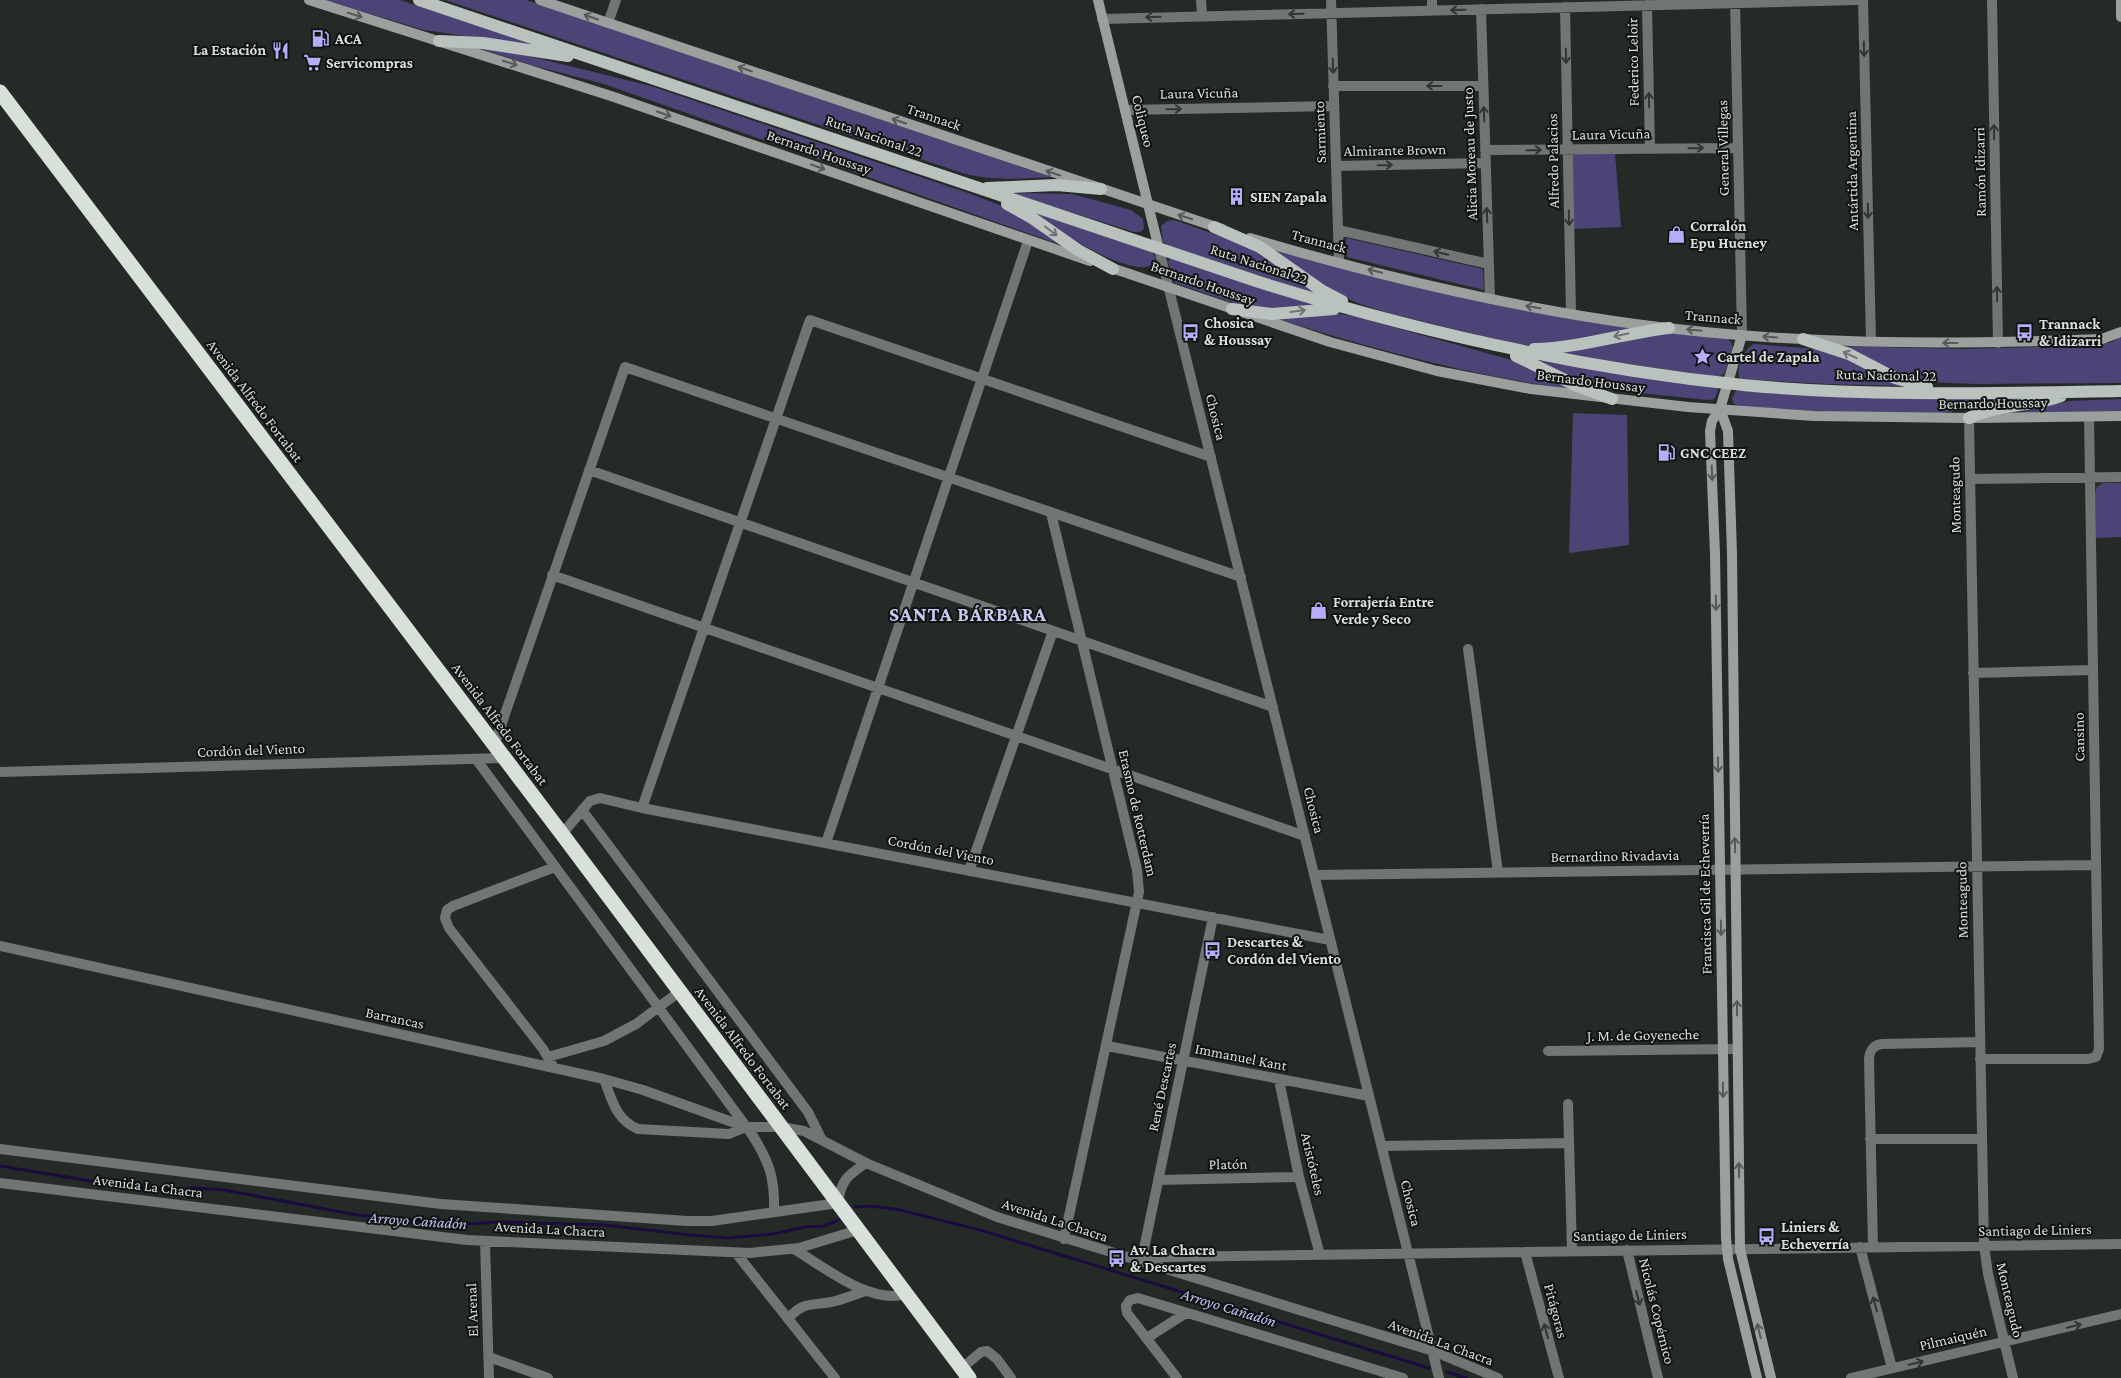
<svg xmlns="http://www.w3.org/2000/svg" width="2121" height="1378" font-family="'Crimson Pro',serif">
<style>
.green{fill:#4c4477}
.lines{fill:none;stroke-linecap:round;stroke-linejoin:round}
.stream{stroke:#1b0b40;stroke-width:3}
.street{stroke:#717573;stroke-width:10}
.secondary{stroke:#9aa19d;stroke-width:10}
.primary{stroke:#bac2bd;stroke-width:12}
.highway{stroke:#d7e1da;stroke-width:15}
.oneway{stroke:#313533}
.oneway2{stroke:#545a57}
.oneway3{stroke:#6d7370}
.labels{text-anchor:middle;stroke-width:4;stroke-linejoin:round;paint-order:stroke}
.poi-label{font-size:15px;font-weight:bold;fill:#dbdfdc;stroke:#0f1311;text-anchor:start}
.street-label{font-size:15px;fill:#dbdfdc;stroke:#0f1311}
.water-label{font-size:16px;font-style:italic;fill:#c8c1f6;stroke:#0f1311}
.district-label{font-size:20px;font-weight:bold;letter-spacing:1px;fill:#cdc8f3;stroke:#0f1311}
</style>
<rect width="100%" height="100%" fill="#242b26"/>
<!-- green -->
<path class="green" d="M324,0H400L540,47L424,30Z
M445,0H526L1051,177C1017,179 998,181 965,174Z
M478,48H496L651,86L971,194L1002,206L1067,247L604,84L531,65Z
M1572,153L1615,154L1621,227L1574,229Z
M1010,193L1072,194L1131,210L1143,219L1144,229L1140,232H1134Z
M1026,210L1152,252L1156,258L1150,266C1119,274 1053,226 1026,210Z
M1174,220L1251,247L1326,298L1167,245L1163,242L1161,226L1167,221Z
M1346,238L1483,269L1484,290L1347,257Z
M1267,246C1387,282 1509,311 1634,328L1561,344L1534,346L1507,342L1392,314L1360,304L1330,291Z
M1170,258L1322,306L1276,310L1245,307L1175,283L1168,262Z
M1334,313L1353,316L1508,359L1576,390C1472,376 1372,349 1272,317Z
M1667,332L1725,337L1731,342L1733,349L1724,374L1718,377L1552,353Z
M2118,338H2121V383L1976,384L1927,382L1903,377L1841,346L1963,349L2098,345L2112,342Z
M1754,344L1830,350L1906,386L1826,384L1740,379C1735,370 1744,348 1754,344Z
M1534,360L1717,387L1718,391L1714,399L1708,400L1601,389L1591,387Z
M1743,390L2034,398L1943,413H1841L1739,406L1733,403L1732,398L1736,391Z
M2121,399V411L2018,413L2069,401Z
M1573,413L1627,415L1629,545L1569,553Z
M2103,483H2121V537L2096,538L2095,493L2097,487Z"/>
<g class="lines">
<!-- stream -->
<path class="stream" d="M0,1166L103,1183L170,1189L196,1188L224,1190L357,1215L465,1224L502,1222L604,1225L690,1235L727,1238L773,1234L805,1227L824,1226L838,1220
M855,1207L871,1206L900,1210L980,1230L1429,1368
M1447,1372L1466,1378"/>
<!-- street -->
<path class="street" d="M1201,0L1202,16
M1331,0L1339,263
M1432,0V10
M1735,0L1742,335
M1863,0L1871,341
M1992,0L1998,343
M1647,5L1650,149
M1565,7L1571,314
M1481,9L1490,299
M1102,19L1857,0
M608,23L616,0
M1333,86H1483
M1125,110L1334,106
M1485,150L1738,148
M1336,166L1486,163
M1338,230L1489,264
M1159,249L1439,1378
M1969,418L1984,1245L1988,1274L2013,1378
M589,470L1273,707
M1970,479L2121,477
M1051,513L1137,870L1139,892L1064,1239
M552,575L1305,836
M1468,649L1498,872
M1973,673L2093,670
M494,746L625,367L1241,577
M476,759L753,1136C770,1163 775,1180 774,1212
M0,772L503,758
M642,808L810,320L1211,457
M582,810L808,1112L821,1138
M562,834L590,801L600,798L642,808L1330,940
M826,843L1028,241
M969,871L1053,631
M1314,875L2096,865
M0,946L604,1079L643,1090L746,1127H781L804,1131L866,1163L997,1217L1433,1351L1498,1378
M1107,1046L1369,1096
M1548,1051L1737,1049
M548,1057L604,1041L636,1024L679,992
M1980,1059H2088L2096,1057L2099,1049L2089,417
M554,1068L543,1049L449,928L445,918L447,910L453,906L555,867
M604,1079C612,1100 616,1120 638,1129L729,1134L746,1127
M1279,1080L1299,1177L1320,1255
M1568,1104L1572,1251
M1870,1139H1982
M1382,1146L1569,1143
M0,1149L441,1204L687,1221H712L838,1203C841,1180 847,1176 866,1163
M1158,1180L1299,1177
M0,1183L467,1240L750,1253L799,1248L858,1230
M485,1241L489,1378
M1860,1247L1892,1368
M1873,1247L1869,1059C1870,1050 1873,1045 1882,1044L1980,1042
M794,1249C824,1267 870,1305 907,1294
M1627,1250L1658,1378
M1525,1252L1559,1378
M736,1253L835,1378
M1141,1263L1164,1257L2121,1244
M1141,1263L1213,917
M788,1319C803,1301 811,1306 831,1302C843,1300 855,1294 866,1291
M1147,1338L1186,1313
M489,1357L548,1378
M962,1368L981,1352L987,1351L997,1359L1011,1378
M1177,1378L1127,1313L1126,1306L1130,1300L1138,1298L1403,1378
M1851,1378L2121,1314"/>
<!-- secondary -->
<path class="secondary" d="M309,0L611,96L1090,261
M540,0L1222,229
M1098,0L1159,249
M2121,0V17
M1250,238C1375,275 1505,306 1635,324C1789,345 1946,345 2102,339L2121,332
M1106,266L1330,342L1437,371L1531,389L1688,407L1814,416L1969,418L2121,416
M1742,335L1720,409L1712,421L1710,431L1715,554L1726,1238L1728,1259L1757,1378
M1720,409L1728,431L1732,554L1740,1249L1771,1378"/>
<!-- primary -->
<path class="primary" d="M419,0L1259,282C1419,332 1577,368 1743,385C1869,397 1996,393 2121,391
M439,41L483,43L568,56
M987,188L1057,185L1101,189
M1007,204L1032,218L1078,250L1113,269
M1214,227L1260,247L1321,290L1342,301
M1232,309L1272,314L1334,309
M1803,339L1849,354L1895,378L1927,387
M1534,349C1580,348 1624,333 1669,328
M1516,356L1577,386L1612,399
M1969,418C1998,404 2031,407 2061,396"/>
<!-- highway -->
<path class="highway" d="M0,92L562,834L969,1378"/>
</g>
<!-- one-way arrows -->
<defs><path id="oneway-shaft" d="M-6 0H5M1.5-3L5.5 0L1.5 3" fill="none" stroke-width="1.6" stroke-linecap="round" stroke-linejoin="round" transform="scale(1.25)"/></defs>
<g class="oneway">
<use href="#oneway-shaft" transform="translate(1458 10) rotate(179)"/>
<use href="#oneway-shaft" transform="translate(1296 14) rotate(179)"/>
<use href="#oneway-shaft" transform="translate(1153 17) rotate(178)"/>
<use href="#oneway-shaft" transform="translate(1864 49) rotate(89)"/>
<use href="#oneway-shaft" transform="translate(1566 56) rotate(89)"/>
<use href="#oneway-shaft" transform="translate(1333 66) rotate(88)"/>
<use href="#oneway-shaft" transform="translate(1434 86) rotate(180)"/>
<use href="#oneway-shaft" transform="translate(1649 100) rotate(-91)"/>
<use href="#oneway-shaft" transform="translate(1174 109) rotate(-1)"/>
<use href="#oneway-shaft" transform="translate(1484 114) rotate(-92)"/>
<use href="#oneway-shaft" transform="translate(1994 132) rotate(-91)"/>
<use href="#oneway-shaft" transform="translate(1696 148) rotate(-1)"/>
<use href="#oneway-shaft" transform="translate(1534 150) rotate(-1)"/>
<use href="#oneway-shaft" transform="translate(1385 165) rotate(-1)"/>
<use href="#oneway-shaft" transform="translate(1868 211) rotate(89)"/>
<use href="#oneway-shaft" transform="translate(1487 215) rotate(-92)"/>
<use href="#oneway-shaft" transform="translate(1569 218) rotate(89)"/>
<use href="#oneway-shaft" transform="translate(1441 253) rotate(-167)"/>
<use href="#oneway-shaft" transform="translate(1997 294) rotate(-91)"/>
<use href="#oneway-shaft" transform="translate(1638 1298) rotate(76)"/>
<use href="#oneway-shaft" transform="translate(1875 1304) rotate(-105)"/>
<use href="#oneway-shaft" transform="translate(2074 1326) rotate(-13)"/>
<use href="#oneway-shaft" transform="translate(1546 1331) rotate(-105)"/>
<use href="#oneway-shaft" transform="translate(1916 1363) rotate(-13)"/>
</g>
<g class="oneway2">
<use href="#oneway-shaft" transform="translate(355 15) rotate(17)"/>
<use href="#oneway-shaft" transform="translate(591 17) rotate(-161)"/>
<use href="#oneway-shaft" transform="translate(510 63) rotate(17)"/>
<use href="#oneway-shaft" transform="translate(745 69) rotate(-161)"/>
<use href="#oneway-shaft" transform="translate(664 114) rotate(19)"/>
<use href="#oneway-shaft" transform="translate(899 121) rotate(-161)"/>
<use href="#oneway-shaft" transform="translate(818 167) rotate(19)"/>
<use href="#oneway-shaft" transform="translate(1053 173) rotate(-161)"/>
<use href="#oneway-shaft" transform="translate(1185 217) rotate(-162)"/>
<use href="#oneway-shaft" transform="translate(1375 271) rotate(-167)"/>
<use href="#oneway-shaft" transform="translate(1533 307) rotate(-170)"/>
<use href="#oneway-shaft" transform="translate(1694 330) rotate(-174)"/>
<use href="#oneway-shaft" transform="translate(1770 337) rotate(-176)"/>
<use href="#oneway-shaft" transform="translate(1950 343) rotate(-180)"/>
<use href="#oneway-shaft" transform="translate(1712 473) rotate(88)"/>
<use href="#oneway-shaft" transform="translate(1716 603) rotate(89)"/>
<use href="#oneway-shaft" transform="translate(1718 765) rotate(89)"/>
<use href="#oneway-shaft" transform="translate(1735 845) rotate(-91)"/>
<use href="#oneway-shaft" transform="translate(1721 928) rotate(89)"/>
<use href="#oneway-shaft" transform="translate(1737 1008) rotate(-91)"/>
<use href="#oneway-shaft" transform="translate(1723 1090) rotate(89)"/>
<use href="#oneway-shaft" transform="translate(1739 1170) rotate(-91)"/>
<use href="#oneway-shaft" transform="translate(1759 1331) rotate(-104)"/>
</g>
<g class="oneway3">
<use href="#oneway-shaft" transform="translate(1051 231) rotate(37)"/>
<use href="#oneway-shaft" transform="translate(1298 311) rotate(-8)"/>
<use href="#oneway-shaft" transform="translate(1621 335) rotate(168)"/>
<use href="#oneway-shaft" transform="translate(1850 355) rotate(-155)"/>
</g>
<!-- icons -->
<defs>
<symbol id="fuel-bare" viewBox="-9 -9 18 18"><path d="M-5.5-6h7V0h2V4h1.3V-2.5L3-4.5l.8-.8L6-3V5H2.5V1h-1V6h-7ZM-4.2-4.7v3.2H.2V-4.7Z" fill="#b6acf8" stroke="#0f1311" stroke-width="2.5" paint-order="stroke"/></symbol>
<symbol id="restaurant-bare" viewBox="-9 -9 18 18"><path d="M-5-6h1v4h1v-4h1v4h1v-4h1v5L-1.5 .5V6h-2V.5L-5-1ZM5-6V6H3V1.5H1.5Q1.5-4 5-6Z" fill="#b6acf8" stroke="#0f1311" stroke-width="2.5" paint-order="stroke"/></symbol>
<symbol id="supermarket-bare" viewBox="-9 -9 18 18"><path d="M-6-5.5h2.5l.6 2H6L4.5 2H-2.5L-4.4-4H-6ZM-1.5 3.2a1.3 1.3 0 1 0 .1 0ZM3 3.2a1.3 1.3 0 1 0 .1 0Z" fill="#b6acf8" stroke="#0f1311" stroke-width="2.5" paint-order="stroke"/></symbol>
<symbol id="building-bare" viewBox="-9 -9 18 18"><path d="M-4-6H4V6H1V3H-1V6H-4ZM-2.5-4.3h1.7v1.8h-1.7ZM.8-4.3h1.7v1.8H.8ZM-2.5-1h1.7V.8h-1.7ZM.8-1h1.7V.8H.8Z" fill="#b6acf8" stroke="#0f1311" stroke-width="2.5" paint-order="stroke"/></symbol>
<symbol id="shop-bare" viewBox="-9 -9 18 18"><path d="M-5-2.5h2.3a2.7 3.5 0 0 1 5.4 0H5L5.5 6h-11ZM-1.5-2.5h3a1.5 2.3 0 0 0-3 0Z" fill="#b6acf8" stroke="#0f1311" stroke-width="2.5" paint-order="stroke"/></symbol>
<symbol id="bus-bare" viewBox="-9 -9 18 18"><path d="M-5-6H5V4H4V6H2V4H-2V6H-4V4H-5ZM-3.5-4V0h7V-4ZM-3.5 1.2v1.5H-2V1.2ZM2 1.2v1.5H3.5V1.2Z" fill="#b6acf8" stroke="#0f1311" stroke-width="2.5" paint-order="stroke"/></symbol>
<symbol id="sight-bare" viewBox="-9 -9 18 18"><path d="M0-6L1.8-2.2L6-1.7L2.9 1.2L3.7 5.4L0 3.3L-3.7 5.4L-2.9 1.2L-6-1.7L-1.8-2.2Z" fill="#b6acf8" stroke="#0f1311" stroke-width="2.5" paint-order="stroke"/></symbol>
</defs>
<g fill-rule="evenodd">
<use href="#fuel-bare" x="308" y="26" width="25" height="25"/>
<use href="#restaurant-bare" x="268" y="38" width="25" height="25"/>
<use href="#supermarket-bare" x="300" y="50" width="25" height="25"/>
<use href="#building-bare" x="1224" y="184" width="25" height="25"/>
<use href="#shop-bare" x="1664" y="222" width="25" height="25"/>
<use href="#bus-bare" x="1178" y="320" width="25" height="25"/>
<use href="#bus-bare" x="2012" y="320" width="25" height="25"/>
<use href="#sight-bare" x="1690" y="344" width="25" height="25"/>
<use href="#fuel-bare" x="1654" y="440" width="25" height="25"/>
<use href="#shop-bare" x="1306" y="598" width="25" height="25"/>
<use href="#bus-bare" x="1200" y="938" width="25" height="25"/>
<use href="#bus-bare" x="1754" y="1224" width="25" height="25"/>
<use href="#bus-bare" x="1104" y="1246" width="25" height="25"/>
</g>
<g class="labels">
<!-- poi labels -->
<g class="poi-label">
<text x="335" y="44">ACA</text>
<text x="266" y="55" text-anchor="end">La Estación</text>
<text x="326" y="68">Servicompras</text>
<text x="1250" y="202">SIEN Zapala</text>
<text x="1690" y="231">Corralón<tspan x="1690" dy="17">Epu Hueney</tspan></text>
<text x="1204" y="328">Chosica<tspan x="1204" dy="17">&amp; Houssay</tspan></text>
<text x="2039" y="329">Trannack<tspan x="2039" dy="17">&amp; Idizarri</tspan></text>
<text x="1717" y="362">Cartel de Zapala</text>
<text x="1680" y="458">GNC CEEZ</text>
<text x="1333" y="607">Forrajería Entre<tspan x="1333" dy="17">Verde y Seco</tspan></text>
<text x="1227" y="947">Descartes &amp;<tspan x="1227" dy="17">Cordón del Viento</tspan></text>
<text x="1781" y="1232">Liniers &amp;<tspan x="1781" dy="17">Echeverría</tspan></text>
<text x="1130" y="1255">Av. La Chacra<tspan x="1130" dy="17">&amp; Descartes</tspan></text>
</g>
<!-- street labels -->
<g class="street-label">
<text transform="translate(1633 62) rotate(-91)" y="5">Federico Leloir</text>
<text transform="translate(1199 93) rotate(-1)" y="5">Laura Vicuña</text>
<text transform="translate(934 117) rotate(19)" y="5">Trannack</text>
<text transform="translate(1143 121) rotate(76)" y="5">Coliqueo</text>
<text transform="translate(1320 132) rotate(-92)" y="5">Sarmiento</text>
<text transform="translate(1611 134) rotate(-1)" y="5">Laura Vicuña</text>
<text transform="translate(874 136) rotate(19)" y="5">Ruta Nacional 22</text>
<text transform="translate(1723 148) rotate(-91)" y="5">General Villegas</text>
<text transform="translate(1395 150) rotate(-1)" y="5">Almirante Brown</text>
<text transform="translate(819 152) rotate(19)" y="5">Bernardo Houssay</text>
<text transform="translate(1470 154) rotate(-92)" y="5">Alicia Moreau de Justo</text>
<text transform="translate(1553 161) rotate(-91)" y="5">Alfredo Palacios</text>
<text transform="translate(1852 171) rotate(-91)" y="5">Antártida Argentina</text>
<text transform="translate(1980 172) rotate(-91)" y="5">Ramón Idizarri</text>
<text transform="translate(1319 241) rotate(15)" y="5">Trannack</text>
<text transform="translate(1259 264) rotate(18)" y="5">Ruta Nacional 22</text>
<text transform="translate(1203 283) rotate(19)" y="5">Bernardo Houssay</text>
<text transform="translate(1713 317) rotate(5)" y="5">Trannack</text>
<text transform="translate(1886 375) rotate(1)" y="5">Ruta Nacional 22</text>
<text transform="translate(1591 381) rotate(7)" y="5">Bernardo Houssay</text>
<text transform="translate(255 401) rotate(53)" y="5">Avenida Alfredo Fortabat</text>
<text transform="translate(1993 403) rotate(-1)" y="5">Bernardo Houssay</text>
<text transform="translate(1216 417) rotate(76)" y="5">Chosica</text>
<text transform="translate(1955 495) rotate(-91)" y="5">Monteagudo</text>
<text transform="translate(500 724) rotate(53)" y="5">Avenida Alfredo Fortabat</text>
<text transform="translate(2079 737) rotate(-91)" y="5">Cansino</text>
<text transform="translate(251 750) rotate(-2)" y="5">Cordón del Viento</text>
<text transform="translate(1314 810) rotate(76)" y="5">Chosica</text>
<text transform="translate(1138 813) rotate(77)" y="5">Erasmo de Rotterdam</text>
<text transform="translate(941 850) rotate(11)" y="5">Cordón del Viento</text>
<text transform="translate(1615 856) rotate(-1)" y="5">Bernardino Rivadavia</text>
<text transform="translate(1705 894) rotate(-91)" y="5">Francisca Gil de Echeverría</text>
<text transform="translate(1962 900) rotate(-91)" y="5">Monteagudo</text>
<text transform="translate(395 1018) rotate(12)" y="5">Barrancas</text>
<text transform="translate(1643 1035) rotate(-1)" y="5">J. M. de Goyeneche</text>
<text transform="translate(743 1048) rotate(53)" y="5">Avenida Alfredo Fortabat</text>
<text transform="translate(1241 1057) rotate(11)" y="5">Immanuel Kant</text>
<text transform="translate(1162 1087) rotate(-78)" y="5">René Descartes</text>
<text transform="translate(1228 1164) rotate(-1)" y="5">Platón</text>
<text transform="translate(1313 1164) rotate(77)" y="5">Aristóteles</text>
<text transform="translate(148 1186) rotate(7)" y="5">Avenida La Chacra</text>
<text transform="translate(1411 1203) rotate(76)" y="5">Chosica</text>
<text transform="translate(1055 1220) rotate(18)" y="5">Avenida La Chacra</text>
<text transform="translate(550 1229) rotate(3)" y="5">Avenida La Chacra</text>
<text transform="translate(2035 1230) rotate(-1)" y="5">Santiago de Liniers</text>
<text transform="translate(1630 1235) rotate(-1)" y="5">Santiago de Liniers</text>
<text transform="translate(2010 1300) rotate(77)" y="5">Monteagudo</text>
<text transform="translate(472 1310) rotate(-92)" y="5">El Arenal</text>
<text transform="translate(1556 1311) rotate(75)" y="5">Pitágoras</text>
<text transform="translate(1657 1311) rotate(76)" y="5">Nicolás Copérnico</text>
<text transform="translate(1953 1338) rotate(-13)" y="5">Pilmaiquén</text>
<text transform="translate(1441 1342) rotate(20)" y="5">Avenida La Chacra</text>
</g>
<!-- water labels -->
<g class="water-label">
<text transform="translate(418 1220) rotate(4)" y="6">Arroyo Cañadón</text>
<text transform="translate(1229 1307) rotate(17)" y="6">Arroyo Cañadón</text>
</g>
<!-- district labels -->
<g class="district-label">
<text x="968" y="621">SANTA BÁRBARA</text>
</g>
</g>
</svg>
